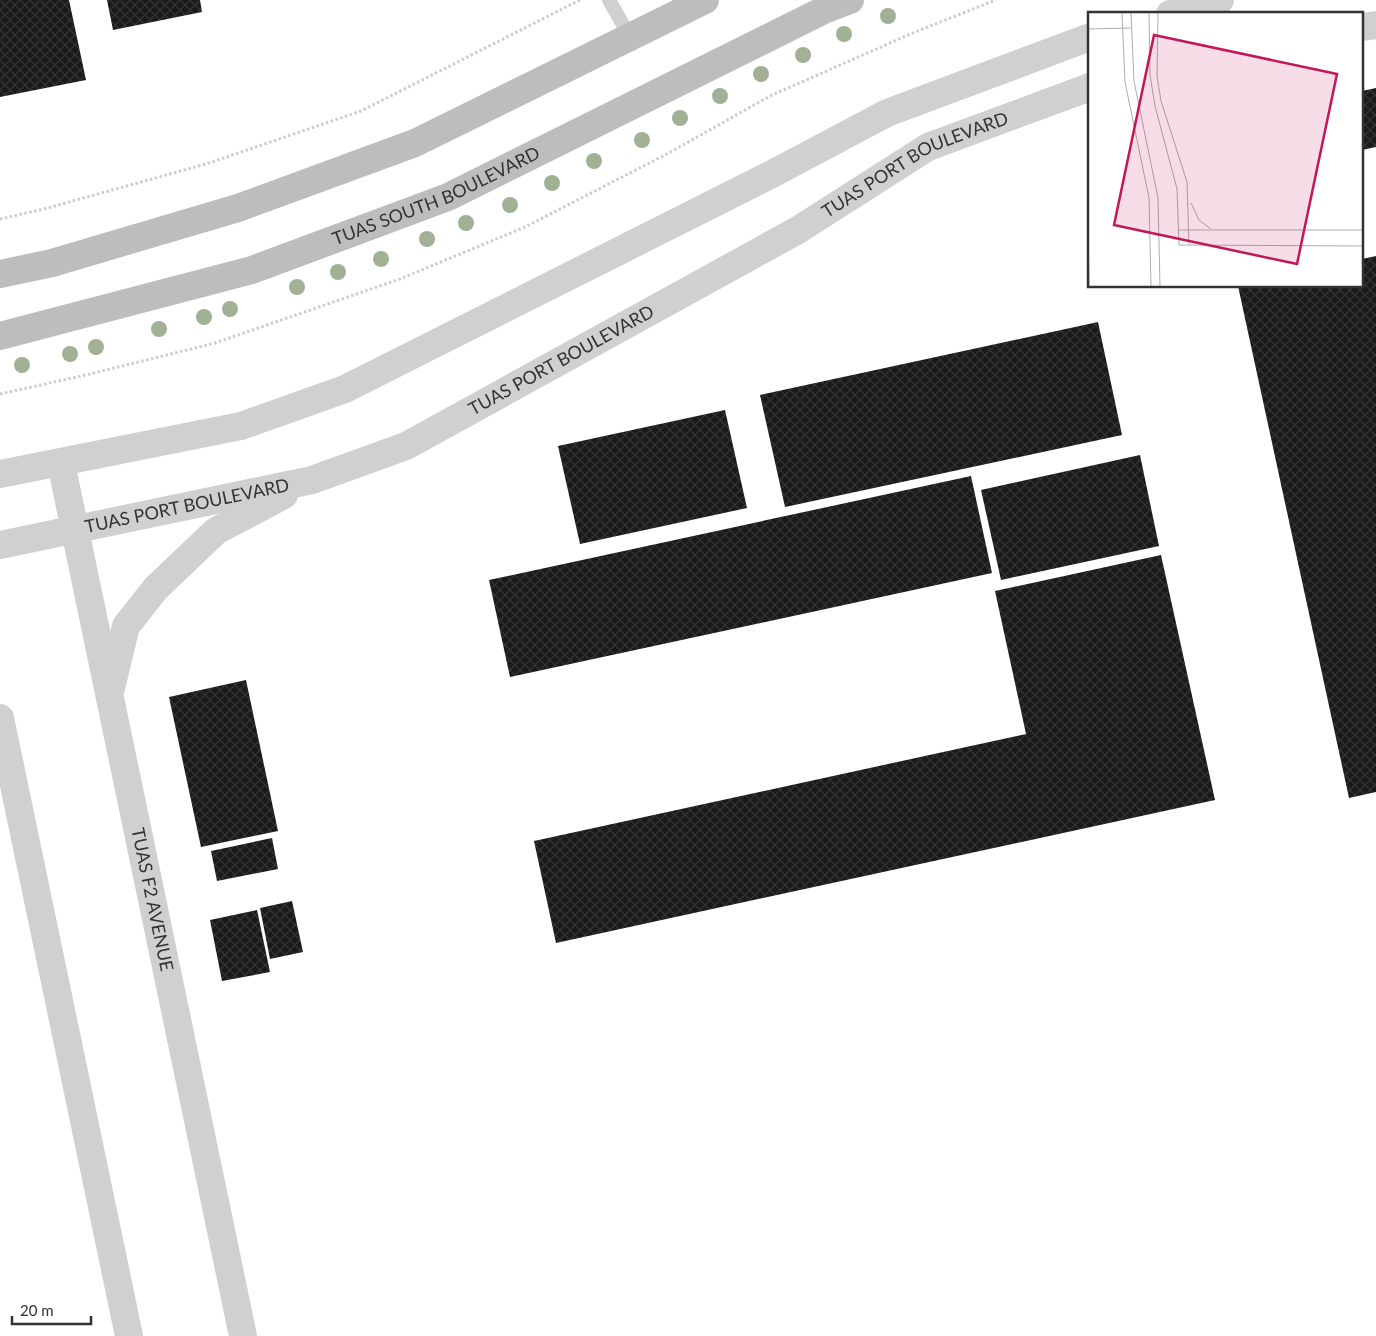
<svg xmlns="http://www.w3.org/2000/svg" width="1376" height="1336" font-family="Lato,sans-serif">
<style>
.building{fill:url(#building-cross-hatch)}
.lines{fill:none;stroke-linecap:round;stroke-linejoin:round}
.path{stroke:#cdcdcd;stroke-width:3;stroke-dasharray:2.5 2.5;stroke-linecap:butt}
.service{stroke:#d0d0d0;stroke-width:14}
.tertiary{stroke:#d0d0d0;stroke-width:28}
.secondary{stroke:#bdbdbd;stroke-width:28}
.tree{fill:#a2b095}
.labels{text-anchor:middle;stroke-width:5;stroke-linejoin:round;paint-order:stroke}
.street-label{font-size:18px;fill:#333;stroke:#fff}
.inset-road{fill:none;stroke:#adadad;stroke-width:1}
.view{fill:#c2185b;fill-opacity:0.15;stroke:#c2185b;stroke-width:2.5}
.inset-edge{fill:none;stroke:#333;stroke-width:2.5}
</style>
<defs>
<pattern id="building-cross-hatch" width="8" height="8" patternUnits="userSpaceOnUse" patternTransform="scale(1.25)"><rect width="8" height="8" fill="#1a1a1a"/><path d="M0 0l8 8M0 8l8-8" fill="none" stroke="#333"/></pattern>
</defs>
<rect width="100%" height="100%" fill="#fff"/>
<!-- building -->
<path class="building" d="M0,0H69L86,80L0,97Z
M107,0H200L202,12L113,30Z
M1376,88V147L1362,150V91Z
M1376,256V792L1349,798L1238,286H1362V259Z
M1098,322L1122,435L785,507L760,395Z
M725,410L747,508L580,544L558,446Z
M1140,455L1159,546L1001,580L981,490Z
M971,476L992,573L510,677L489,580Z
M1161,555L1215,800L556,943L534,841L1026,734L995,591Z
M246,680L278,831L201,847L169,697Z
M272,838L278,869L217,881L211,851Z
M292,901L303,952L270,959L260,908Z
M257,910L270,972L222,981L210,920Z"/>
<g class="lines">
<!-- path -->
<path class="path" d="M0,219L44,209L206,164L361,111L580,0
M0,394L90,374L215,343L400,279L525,227L667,154L770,96L915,32L996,0"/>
<!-- service -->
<path class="service" d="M609,0L630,37"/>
<!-- tertiary -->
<g class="tertiary">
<path d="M1170,14L1220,0"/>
<path d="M1362,27L1376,25"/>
<path id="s1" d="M61,463L243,1336"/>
<path d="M0,474L241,426L345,389L772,174L887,113L1090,37"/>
<path id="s2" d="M0,545L312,480L406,446L798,230L928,147L1090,87"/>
<path d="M111,688L126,626L156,588L216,531L284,495"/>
<path d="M0,718L129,1336"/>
</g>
<!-- secondary -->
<g class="secondary">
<path d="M0,274L52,263L238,208L415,143L705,0"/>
<path id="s3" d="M0,336L252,270L448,197L824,10L850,0"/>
</g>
</g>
<!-- trees -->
<g class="tree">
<circle cx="888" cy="16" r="8"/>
<circle cx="844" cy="34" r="8"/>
<circle cx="803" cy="55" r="8"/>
<circle cx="761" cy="74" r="8"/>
<circle cx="720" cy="96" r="8"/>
<circle cx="680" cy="118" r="8"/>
<circle cx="642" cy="140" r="8"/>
<circle cx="594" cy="161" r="8"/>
<circle cx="552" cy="183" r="8"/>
<circle cx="510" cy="205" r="8"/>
<circle cx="466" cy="223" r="8"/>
<circle cx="427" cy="239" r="8"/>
<circle cx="381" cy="259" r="8"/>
<circle cx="338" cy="272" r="8"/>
<circle cx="297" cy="287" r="8"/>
<circle cx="230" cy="309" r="8"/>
<circle cx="204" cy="317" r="8"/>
<circle cx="159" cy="329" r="8"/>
<circle cx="96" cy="347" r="8"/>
<circle cx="70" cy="354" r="8"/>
<circle cx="22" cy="365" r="8"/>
</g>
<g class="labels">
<!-- street labels -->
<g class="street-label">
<text dy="6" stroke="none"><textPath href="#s2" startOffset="1001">TUAS PORT BOULEVARD</textPath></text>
<text dy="6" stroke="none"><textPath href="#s3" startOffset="459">TUAS SOUTH BOULEVARD</textPath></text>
<text dy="6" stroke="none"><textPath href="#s2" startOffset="596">TUAS PORT BOULEVARD</textPath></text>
<text dy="6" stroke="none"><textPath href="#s2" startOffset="191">TUAS PORT BOULEVARD</textPath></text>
<text dy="6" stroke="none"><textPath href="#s1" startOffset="446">TUAS F2 AVENUE</textPath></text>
</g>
</g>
<!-- overview -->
<g transform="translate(1088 12)">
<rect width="275" height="275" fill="#fff"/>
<path class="inset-road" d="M34,1L37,70L61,186L63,274M43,1L46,69L70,186L72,274M61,1L62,63L67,94L89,177L91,233L275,234M70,1L69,64L73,89L99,170L101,233M0,17L43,16M103,191L111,208L123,217M0,204L1,274M91,218H275"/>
<path class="view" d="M66,23L249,62L209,252L26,213Z"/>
<rect width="275" height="275" class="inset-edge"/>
</g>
<!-- scale -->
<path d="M12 1316v8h79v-8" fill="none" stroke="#333333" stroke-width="2.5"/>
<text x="20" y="1316" font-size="15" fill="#333333" stroke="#ffffff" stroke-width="4" paint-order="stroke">20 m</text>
</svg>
